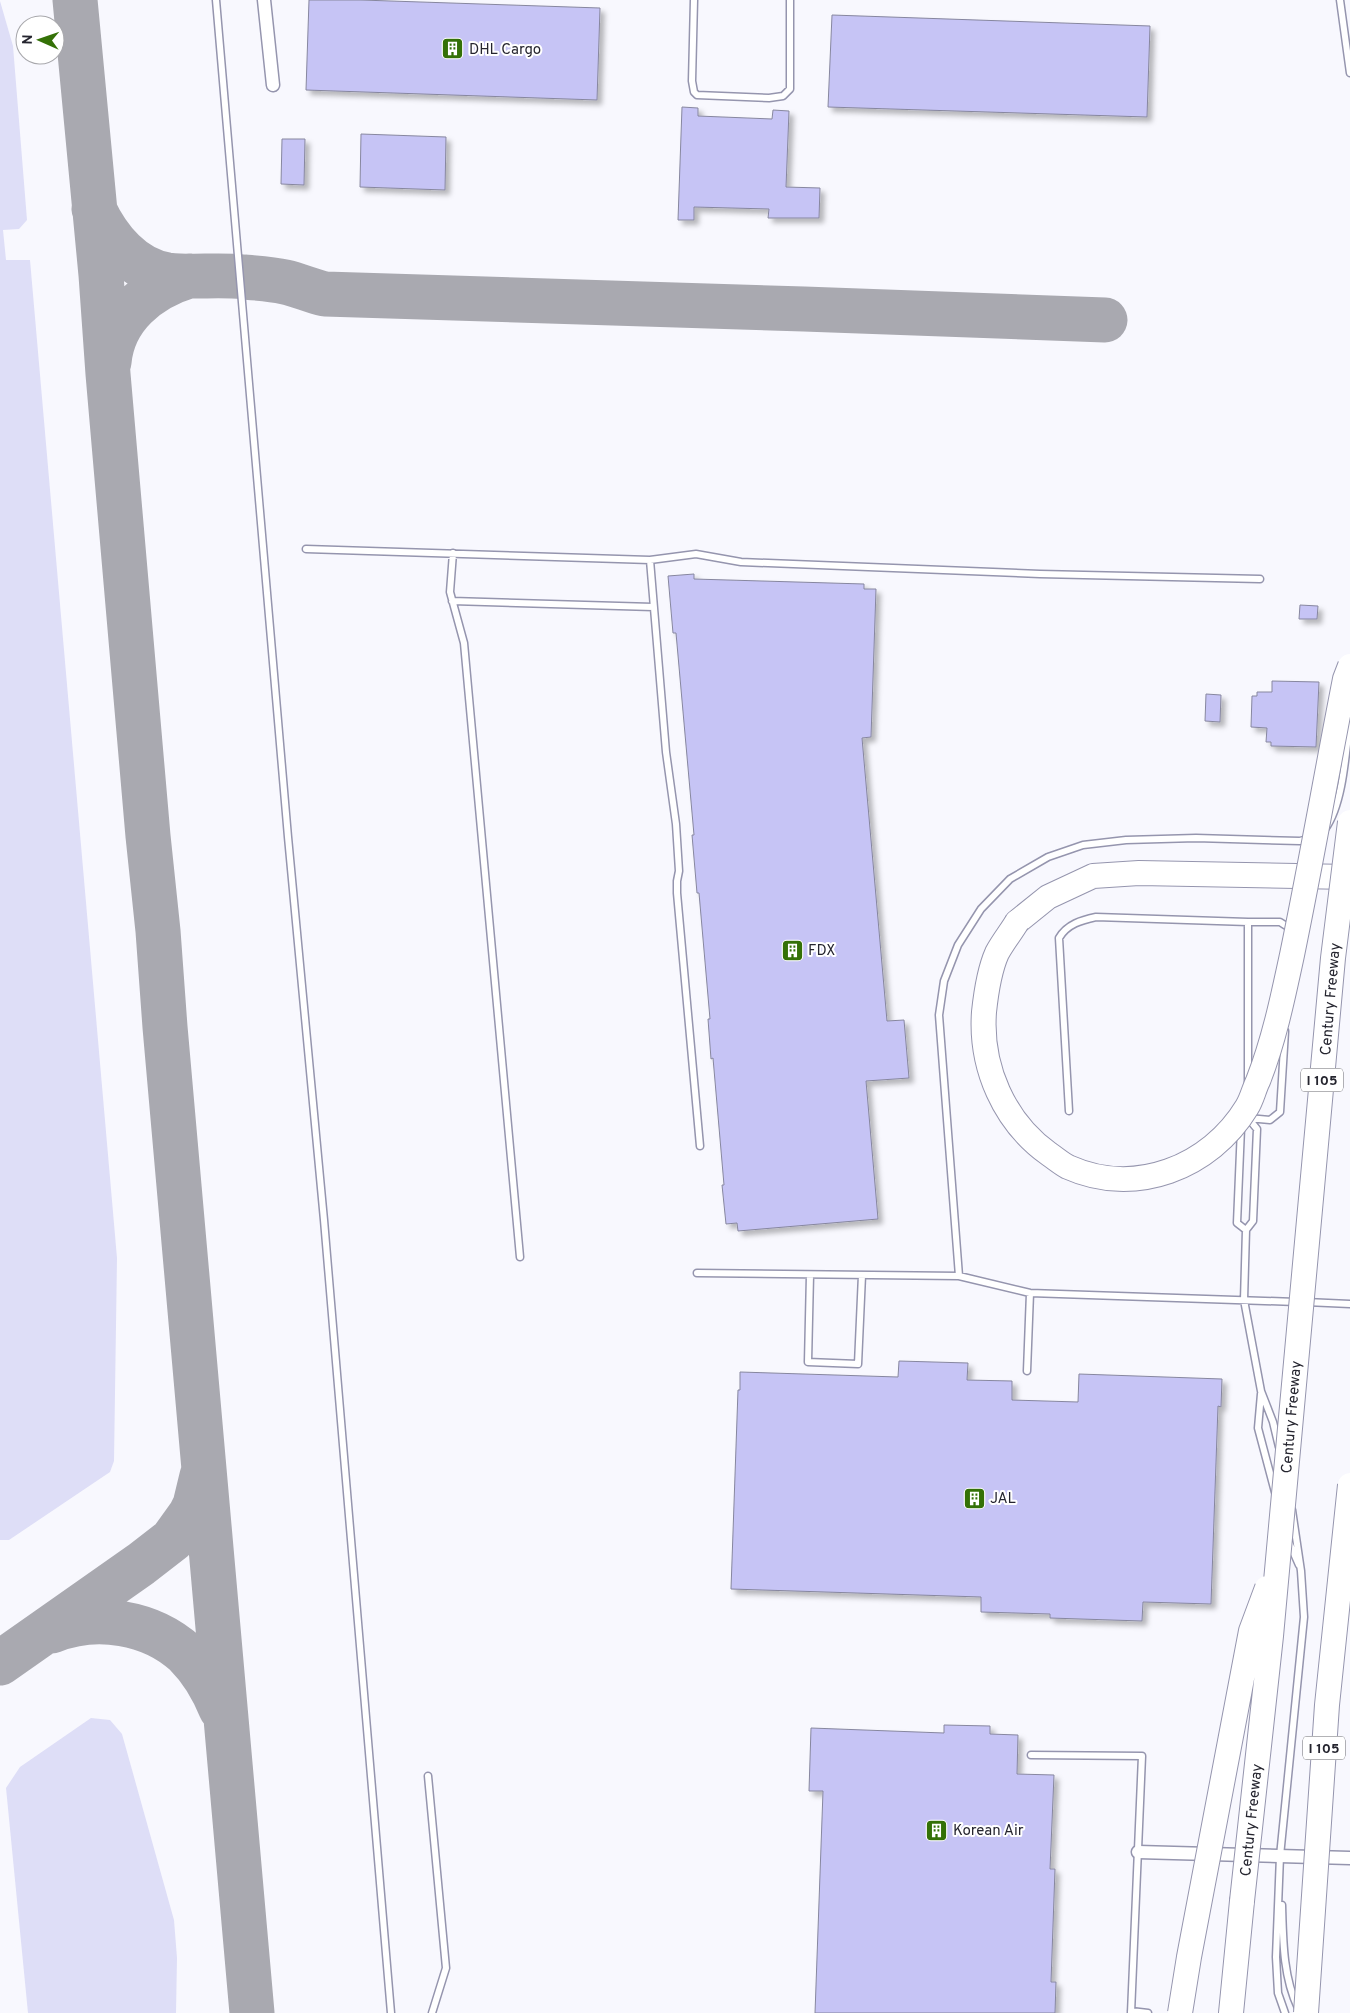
<svg xmlns="http://www.w3.org/2000/svg" width="1350" height="2013" font-family="Overpass,sans-serif">
<style>
.green{fill:#dedef7}
.lines{fill:none;stroke-linecap:round;stroke-linejoin:round}
.taxiway{stroke:#a9a9b0;stroke-width:45}
.building{fill:#c6c4f5;stroke:#87879f;filter:url(#shadow)}
.service-casing{stroke:#9595ae;stroke-width:9}
.minor-casing{stroke:#9595ae;stroke-width:15}
.motorway-casing{stroke:#9595ae;stroke-width:26}
.service{stroke:#fff;stroke-width:6}
.minor{stroke:#fff;stroke-width:12}
.motorway{stroke:#fff;stroke-width:24}
.motorway-bridge-casing{stroke:#9595ae;stroke-width:26;stroke-linecap:butt}
.motorway-bridge{stroke:#fff;stroke-width:24}
.labels{text-anchor:middle;stroke-width:4;stroke-linejoin:round;paint-order:stroke}
.shield{fill:#fff;stroke:#66666d;stroke-width:1}
.shield-label{font-size:14px;font-weight:bold;fill:#25252f}
.poi-label{font-size:15px;fill:#25252f;stroke:#fff;text-anchor:start}
.street-label{font-size:15px;fill:#25252f;stroke:#fff}
</style>
<defs>
<filter id="shadow"><feDropShadow dx="4.5" dy="4.5" stdDeviation="2.5" flood-color="#0004"/></filter>
</defs>
<rect width="100%" height="100%" fill="#f8f8fe"/>
<!-- green -->
<path class="green" d="M0,1L13,46L27,220L19,229L3,230L6,260H30L117,1258L114,1461L110,1472L9,1540H0Z
M91,1718L110,1720L122,1734L174,1920L177,1958L176,2013H28L6,1788L20,1767Z"/>
<g class="lines">
<!-- taxiway -->
<path class="taxiway" d="M75,0L101,275L108,374L148,836L158,931L165,1027L252,2013
M94,209C108,239 133,270 168,275C193,278 219,274 244,277C257,278 272,279 285,282C299,285 311,291 325,294L804,309L1105,320
M109,362C113,317 149,288 189,276
M52,1631C96,1613 151,1622 186,1654C202,1670 213,1689 221,1709
M0,1663L141,1564L172,1540L190,1515L195,1505L202,1476"/>
</g>
<!-- building -->
<path class="building" d="M309,0H361L600,8L597,100L306,90Z
M832,15L1150,26L1147,117L828,107Z
M682,107L698,108V116L772,119L773,110L789,111L786,187L820,188L819,218H768L769,209L694,207V220H678Z
M361,134L446,137L445,190L360,187Z
M282,139H305L304,185L281,184Z
M694,574V579L864,584V589H876L871,737L862,738L887,1021L904,1020L909,1078L866,1081L878,1219L738,1231L737,1223L726,1224L722,1185H724L713,1058L711,1059L708,1019H710L699,893H697L692,835H694L676,633H673L668,576Z
M1300,605L1318,606L1317,619H1299Z
M1272,681L1319,682L1316,747L1271,746V742H1266L1267,728L1251,727L1252,696H1257V692H1272Z
M1206,694L1221,695L1220,722L1205,721Z
M899,1361L968,1363L967,1380L1012,1381V1400L1078,1402L1079,1374L1222,1379L1221,1407L1218,1406L1211,1604L1143,1602L1142,1621L1050,1618V1614L981,1612V1597L731,1589L738,1390H740V1372L898,1377Z
M944,1725L990,1726V1734L1018,1735L1017,1774L1054,1775L1050,1869H1055L1051,1982H1056L1055,2013H815L823,1791H809L811,1728L944,1733Z"/>
<g class="lines">
<defs>
<path id="service" d="M216,0L288,837L324,1220L391,2013
M694,0L692,81L694,92L697,95L769,98L783,96L790,89V0
M1340,0L1350,73
M306,549L650,560L666,752L676,824L679,871L677,881V893L700,1146
M453,553L450,592L464,643L520,1257
M650,560L696,554L741,562L1040,574L1260,579
M452,601L653,607
M1325,829C1344,803 1346,748 1350,716
M1248,922H1280L1291,929
M1069,1111L1059,938C1067,924 1082,920 1096,917L1248,922V1082
M1248,1118L1257,1129L1253,1221L1246,1230L1244,1300L1261,1391L1273,1422L1279,1447
M1248,1118L1270,1120L1280,1112L1285,1031
M1241,1128L1237,1223L1246,1230
M697,1273L959,1276L1030,1293L1296,1302
M810,1275L808,1362L858,1364L862,1275
M959,1276L939,1015L944,981L958,945L981,909L1010,879L1048,857L1083,845L1126,840L1196,838L1300,841L1311,838
M1306,1302L1350,1304
M1027,1371L1030,1293
M1261,1394L1258,1428L1275,1492
M1288,1540L1299,1565
M1031,1755L1142,1756L1131,2013
M428,1776L446,1968L432,2013
M1282,1905C1283,1939 1283,1977 1298,2008
M1131,2011L1148,2013
M1285,2013L1278,1993L1276,1957L1280,1856L1304,1617L1301,1571L1292,1510"/>
<path id="minor" d="M264,0L273,85
M1138,1852L1350,1858"/>
<path id="motorway" d="M1017,922L1048,897L1093,876L1139,873L1350,877
M1231,2013L1242,1901"/>
</defs>
<!-- service casing -->
<use href="#service" class="service-casing"/>
<!-- minor casing -->
<use href="#minor" class="minor-casing"/>
<!-- motorway casing -->
<use href="#motorway" class="motorway-casing"/>
<!-- service -->
<use href="#service" class="service"/>
<!-- minor -->
<use href="#minor" class="minor"/>
<!-- motorway -->
<use href="#motorway" class="motorway"/>
<defs>
<path id="motorway-bridge" d="M1017,922C1011,932 1003,942 997,953C989,971 986,993 984,1012C980,1067 1004,1122 1049,1154C1055,1158 1062,1164 1068,1167C1135,1197 1210,1168 1247,1107C1252,1099 1254,1089 1258,1081C1274,1040 1283,997 1292,955C1311,863 1327,771 1345,679L1350,666
M1242,1901L1271,1636L1333,958L1350,822
M1180,2013L1189,1957L1251,1631L1267,1588
M1306,2013L1327,1705L1350,1485"/>
</defs>
<!-- motorway-bridge casing -->
<use href="#motorway-bridge" class="motorway-bridge-casing"/>
<!-- motorway-bridge -->
<use href="#motorway-bridge" class="motorway-bridge"/>
</g>
<!-- icons -->
<defs>
<symbol id="building-square" viewBox="-11 -11 22 22"><rect x="-9" y="-9" width="18" height="18" rx="4" fill="#347107" stroke="#fff"/><path d="M-4-6H4V6H1V3H-1V6H-4ZM-2.5-4.3h1.7v1.8h-1.7ZM.8-4.3h1.7v1.8H.8ZM-2.5-1h1.7V.8h-1.7ZM.8-1h1.7V.8H.8Z" fill="#fff"/></symbol>
</defs>
<g fill-rule="evenodd">
<use href="#building-square" x="440" y="36" width="25" height="25"/>
<use href="#building-square" x="780" y="938" width="25" height="25"/>
<use href="#building-square" x="962" y="1486" width="25" height="25"/>
<use href="#building-square" x="924" y="1818" width="25" height="25"/>
</g>
<g class="labels">
<!-- shield labels -->
<g class="shield">
<rect x="1301" y="1068.5" width="42" height="23" rx="4"/>
<rect x="1303" y="1736.5" width="42" height="23" rx="4"/>
</g>
<g class="shield-label">
<text x="1322" y="1085">I 105</text>
<text x="1324" y="1753">I 105</text>
</g>
<!-- poi labels -->
<g class="poi-label">
<text x="469" y="54">DHL Cargo</text>
<text x="808" y="955">FDX</text>
<text x="990" y="1503">JAL</text>
<text x="953" y="1835">Korean Air</text>
</g>
<!-- street labels -->
<g class="street-label">
<text transform="translate(1330 999) rotate(-85)" y="5">Century Freeway</text>
<text transform="translate(1291 1417) rotate(-85)" y="5">Century Freeway</text>
<text transform="translate(1251 1820) rotate(-84)" y="5">Century Freeway</text>
</g>
</g>
<!-- north arrow -->
<g transform="translate(40 40) rotate(272)"><circle r="24" fill="#ffffff" stroke="#a8a8ac"/>
<path d="M0-4L9 19L0 12L-9 19Z" fill="#347107"/>
<text y="-8" font-size="14" font-weight="bold" text-anchor="middle" fill="#25252f">N</text>
</g>
</svg>
